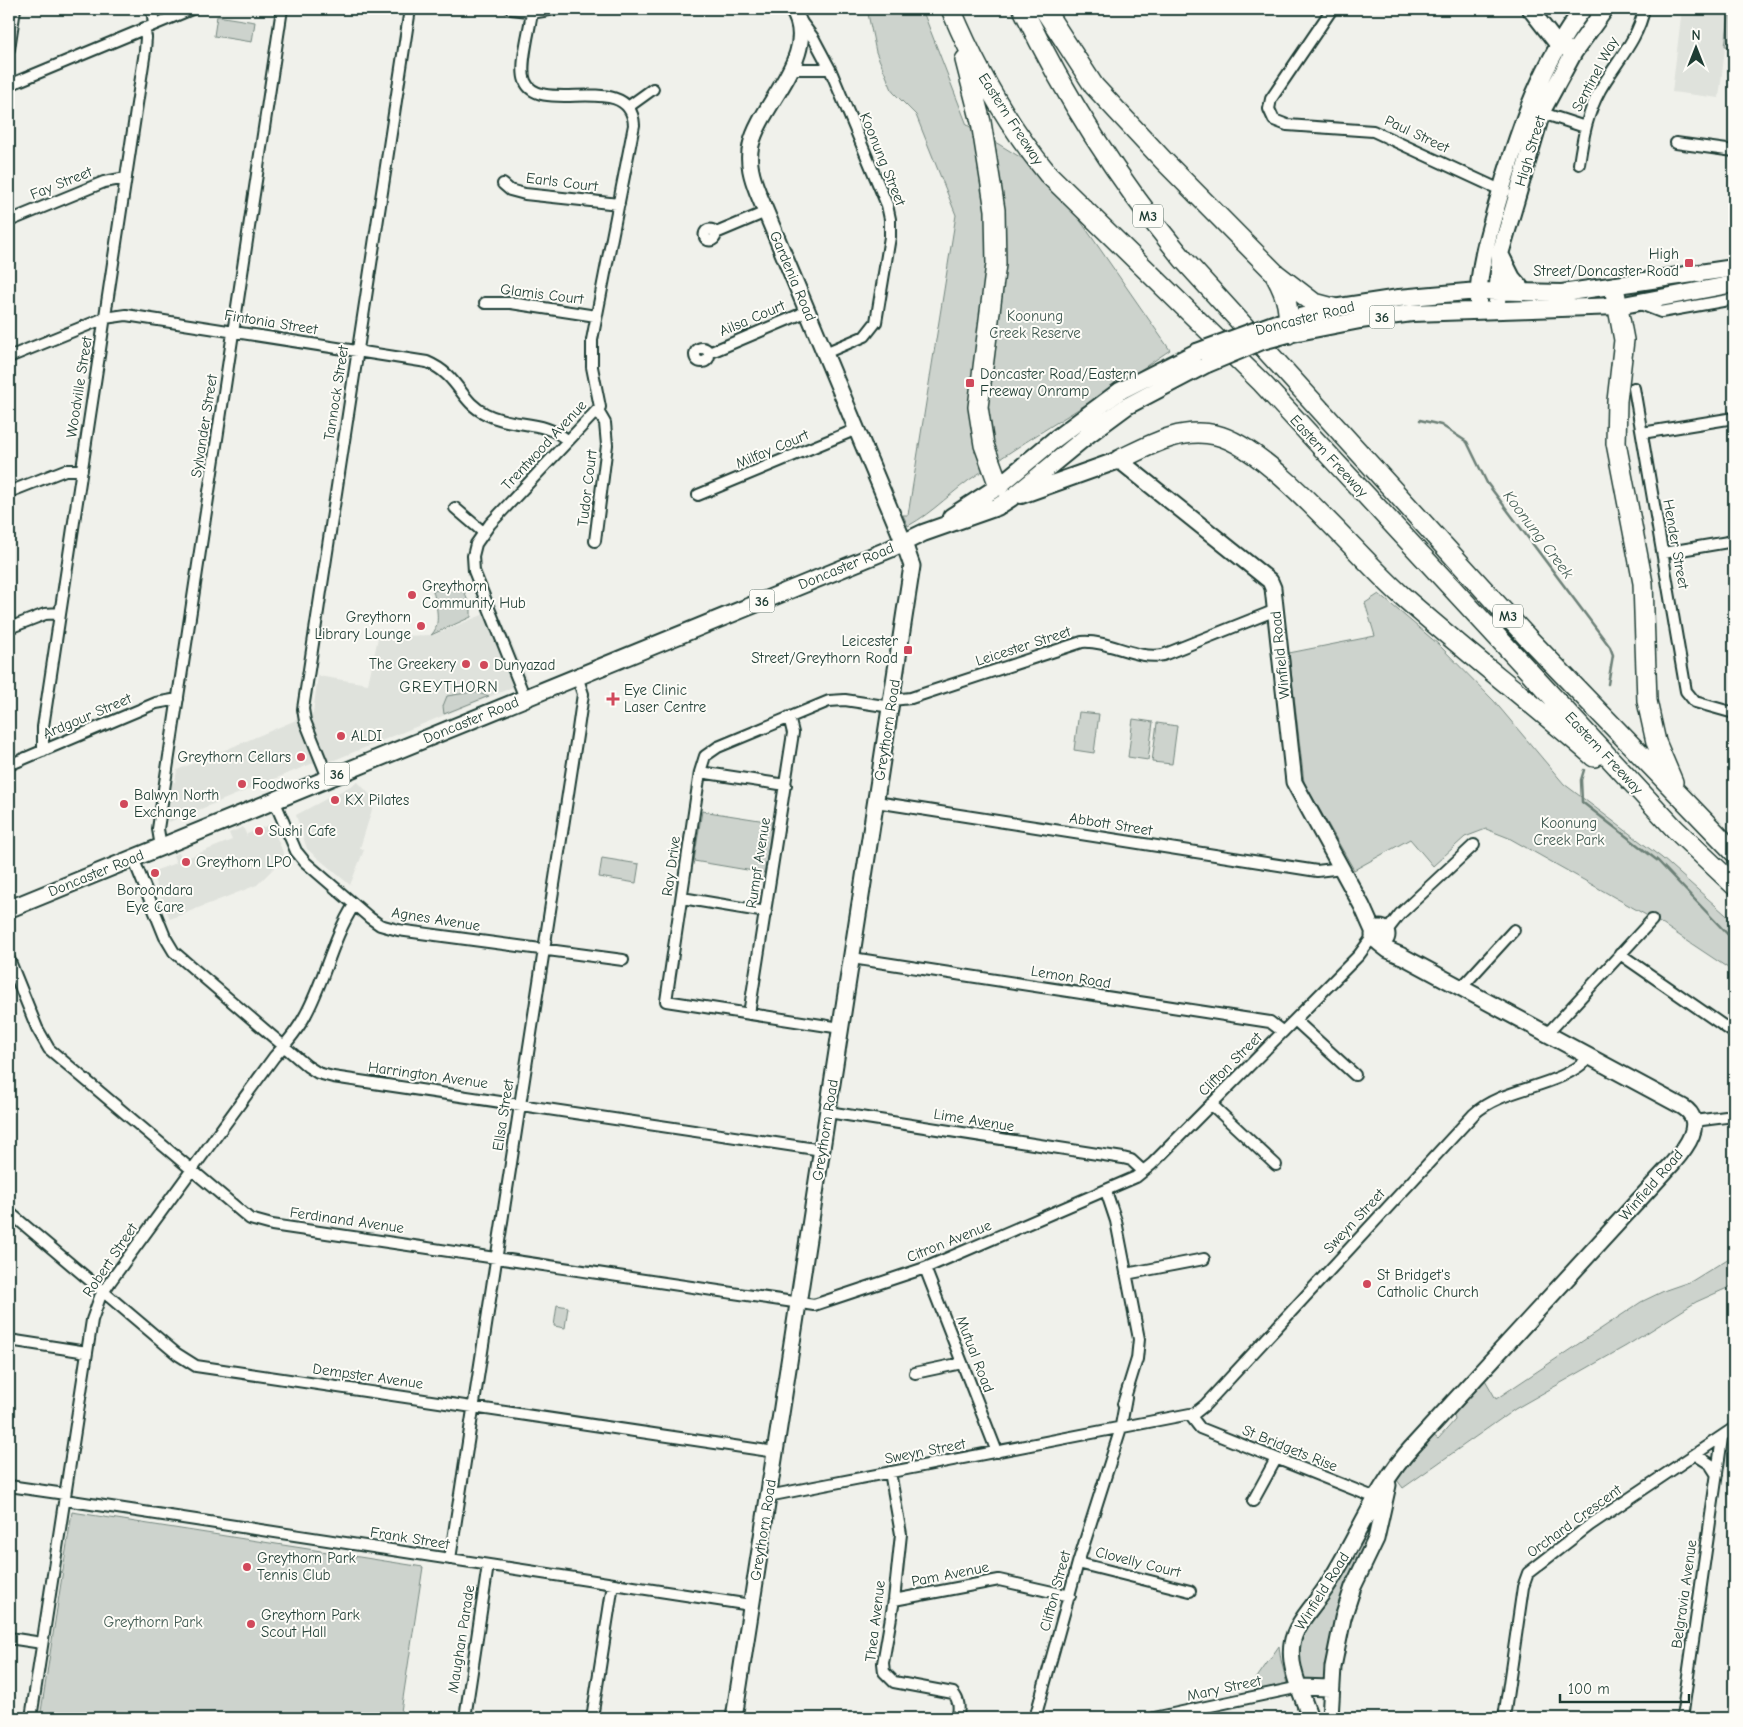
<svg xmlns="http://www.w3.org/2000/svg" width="1743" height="1727" font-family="'Comic Neue',sans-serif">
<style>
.built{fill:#dfe2dc}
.green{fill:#cdd3cd;stroke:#768880}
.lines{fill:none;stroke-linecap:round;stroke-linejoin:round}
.stream{stroke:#6c8077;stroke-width:2.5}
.street-casing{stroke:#1f3d34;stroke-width:14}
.secondary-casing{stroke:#1f3d34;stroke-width:19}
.primary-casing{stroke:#1f3d34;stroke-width:20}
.highway-casing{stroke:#1f3d34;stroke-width:22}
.street{stroke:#fdfcf7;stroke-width:10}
.secondary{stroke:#fdfcf7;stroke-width:15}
.primary{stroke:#fdfcf7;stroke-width:16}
.highway{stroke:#fdfcf7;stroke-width:19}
.primary-bridge-casing{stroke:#1f3d34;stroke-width:20;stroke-linecap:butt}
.primary-bridge{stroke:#fdfcf7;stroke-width:16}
.poi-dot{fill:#d1495b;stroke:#fdfcf7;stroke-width:2}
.labels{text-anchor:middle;stroke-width:4;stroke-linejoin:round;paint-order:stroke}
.shield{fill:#fdfcf7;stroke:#62766e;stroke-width:1}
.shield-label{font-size:14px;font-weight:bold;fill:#1f3d34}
.street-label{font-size:15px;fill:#1f3d34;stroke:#fdfcf7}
.poi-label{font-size:15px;fill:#1f3d34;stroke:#fdfcf7;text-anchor:start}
.park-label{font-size:15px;fill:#425b53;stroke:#fdfcf7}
.water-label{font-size:16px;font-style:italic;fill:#455e56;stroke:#fdfcf7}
.neighbourhood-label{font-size:16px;letter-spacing:1px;fill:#1f3d34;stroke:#fdfcf7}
</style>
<rect width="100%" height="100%" fill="#f0f1eb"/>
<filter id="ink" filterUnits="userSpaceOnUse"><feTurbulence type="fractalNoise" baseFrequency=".02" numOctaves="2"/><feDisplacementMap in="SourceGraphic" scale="10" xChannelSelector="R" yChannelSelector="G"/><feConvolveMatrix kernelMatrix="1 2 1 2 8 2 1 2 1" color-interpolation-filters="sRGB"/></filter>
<g filter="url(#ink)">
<!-- built -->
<path class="built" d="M1682,9H1730L1719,98L1672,92Z
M497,609L528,681L332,761L311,764L169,822L167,816L172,782H175L177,770L313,713L318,676L368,684L379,633L400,636L433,635Z
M358,782L375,800L360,848L364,850L350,885L307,849L296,815Z
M271,824L285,857L257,885L170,919L151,872L176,863L173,855L179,853L182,860L232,840L229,833L243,827L247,836V834Z"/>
<!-- green -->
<path class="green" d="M867,9H922L967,125L1048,174L1170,350C1107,394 1040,430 978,474C953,490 934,512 908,526L903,515H908L956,215L916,115L893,92L876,52Z
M1730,9H1734V47L1725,46Z
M217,16L255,22L252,42L214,36Z
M462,586L471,609V617L431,635C442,626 436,603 433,591Z
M1379,594L1438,644L1494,701L1564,784L1662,858L1734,922V972L1662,924L1509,838L1486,829L1465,837L1433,866L1410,839L1354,870L1304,782L1289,653L1375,636L1365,603Z
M473,692L489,696L444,714L443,706L447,696Z
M1079,712L1099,714L1094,753L1074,750Z
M1133,719L1153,722L1148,760L1128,757Z
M1157,723L1177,726L1172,764L1152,762Z
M702,811L772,822L765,873L694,861Z
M602,858L639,864L636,883L599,877Z
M1734,1255V1285L1696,1302L1626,1346L1515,1409L1403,1488L1397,1480L1432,1434L1438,1439L1455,1420L1453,1411L1484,1378L1496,1399L1641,1302L1666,1290L1692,1281Z
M557,1305L568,1307L565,1328L554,1326Z
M72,1512L423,1567L400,1718H40Z
M1360,1537L1368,1539L1327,1682H1304L1294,1645Z
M1279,1646L1281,1660L1287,1684L1256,1691L1254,1682Z"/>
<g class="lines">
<!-- stream -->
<path class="stream" d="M1420,420L1441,425L1467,442L1487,483L1610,647L1613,655L1608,684
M1584,770L1581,780L1582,802L1658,861L1734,941"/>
<defs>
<path id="street" d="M152,9L154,24
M511,9L537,12L556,9
M1332,9L1271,99L1269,109L1274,120L1287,125L1373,131L1505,192
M799,19L814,39L830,69L887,205L890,219V237L876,322L865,336L825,353
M9,49L15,9
M792,69H830
M9,85L192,9
M628,107L653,89
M1536,111L1585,127
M1676,143L1734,151
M1579,164C1583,137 1587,114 1600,90C1615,64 1639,38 1644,9
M503,184L510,190L525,194L619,204
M9,221L104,182L126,178
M704.5 235a5.5 5.5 0 1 1 11 0a5.5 5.5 0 1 1-11 0Z
M716,233L766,212
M485,303H511L596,316
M1638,303L1661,312L1734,299
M695 355a7 7 0 1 1 14 0a7 7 0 1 1-14 0Z
M709,353L808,311
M9,357L105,318L126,315L427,362C460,376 459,401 486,414C513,428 545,419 568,441
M1634,388L1686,691L1695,702L1734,713
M1642,433L1734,418
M9,492L65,470H82
M698,495L857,429
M455,508L483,532
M595,541L607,445L605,423L598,411
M1663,553L1734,541
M9,628L45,614L60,613
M525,698L474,571L473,556L476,544L490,524L600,407L592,367V340L634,125C631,69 539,117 525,81C519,66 530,29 532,12
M892,700L911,698L1082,642C1109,640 1136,660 1163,655L1276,610
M43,751V727L145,51L146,37L144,28
M9,765L156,703L178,699
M700,772L786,785
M328,778L305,721L303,709L410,9
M274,800L296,851L305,862L370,918L380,925L398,930L623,960
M876,802L1317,871L1342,868
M161,847L158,829L282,9
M133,858L165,937L174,952L307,1066L318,1073L333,1077L822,1150
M682,898L766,912
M1386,932L1400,914L1474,845
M1620,954L1734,1033
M852,958L1270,1022L1283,1032
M9,959L37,1028L49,1049L250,1219L272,1225L814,1305L925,1268L1136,1177L1152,1164L1359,955L1373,936
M1461,988L1514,930
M749,1014L793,733L789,717
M1295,1020L1355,1075
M841,1028L666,1001L700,772L705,756L718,747L829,701L845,700L891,707
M1547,1034L1652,920
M1211,1104L1276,1165
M828,1112L1123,1158L1131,1160L1143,1171
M1694,1121L1734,1116
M1106,1191L1116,1221L1139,1339L1137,1359L1123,1404
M9,1212L177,1354L196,1366L775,1452
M925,1268L997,1452
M1126,1274L1204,1259
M9,1340L87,1352
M915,1373L962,1363
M1190,1415L1200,1428L1381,1500
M1696,1455L1710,1464L1717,1475
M890,1472L901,1534L894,1600L883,1663L884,1672L894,1682L953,1693C960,1701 959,1708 958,1718
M9,1486L65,1494
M768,1496L1195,1413L1205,1405L1474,1114C1504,1086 1559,1089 1590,1057
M65,1500L751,1605
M1253,1501L1276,1459
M450,1559L578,729L583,694L577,676
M1078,1563L1190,1591
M894,1600L999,1580L1070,1596
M9,1638L42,1643
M31,1718L92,1320L100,1297L110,1282L274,1057C286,1044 298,1030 306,1014C325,979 332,939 354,905
M465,1718L488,1565
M592,1718L613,1584
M1035,1718L1078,1563L1120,1431L1126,1398
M1154,1718L1300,1687
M1504,1718L1523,1587L1528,1573L1590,1525L1734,1428
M1682,1718L1722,1438"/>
<path id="secondary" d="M1530,9L1558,45L1570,50
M1119,460L1270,581L1273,588L1294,782L1362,906L1374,933
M1373 935a7 7 0 1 1 14 0a7 7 0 1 1-14 0Z
M1300,1687L1330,1688
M734,1718L912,566L904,543L758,193C752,178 747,162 751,145C760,104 823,52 792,9
M1310,1718C1303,1696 1288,1668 1292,1644C1295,1623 1316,1604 1327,1586C1357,1540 1375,1487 1413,1446L1672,1164C1685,1149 1707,1122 1683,1107L1402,956L1388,950L1379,943
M1330,1718L1333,1667L1343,1618L1353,1587L1376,1539L1388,1485"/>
<path id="primary" d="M1500,254L1512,278L1524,292
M1478,302C1479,263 1490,228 1501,191C1520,126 1542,63 1583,9
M1497,302L1500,254L1542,111L1574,52L1605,9
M1278,323L1333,308L1399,298L1478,291L1562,293L1734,268
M1288,334L1360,320L1412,313L1618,306L1734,284
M1021,495L1119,460
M951,517L999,486L1054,440L1120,391L1197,352
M9,909L890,549L923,533L997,507L1011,498L1089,434L1127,406L1207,364"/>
<path id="highway" d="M951,9C976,69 1006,123 1048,174L1262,383L1675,829L1734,885
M1023,9C1066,99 1119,181 1183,259L1527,637L1734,852
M1044,9L1094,86L1164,161L1275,273L1314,303L1333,308
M965,60L981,122L995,210L996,264L978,407L984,445L999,486
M1276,277C1287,297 1290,311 1288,334
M1614,287L1624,340L1617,401L1616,443L1643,583L1647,701L1656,742L1673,782
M1119,460C1150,445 1180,427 1216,435C1269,447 1357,556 1400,594C1463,650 1530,701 1594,757"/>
</defs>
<!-- street casing -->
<use href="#street" class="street-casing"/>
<!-- secondary casing -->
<use href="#secondary" class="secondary-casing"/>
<!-- primary casing -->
<use href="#primary" class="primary-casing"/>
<!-- highway casing -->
<use href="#highway" class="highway-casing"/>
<!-- street -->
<use href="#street" class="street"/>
<!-- secondary -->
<use href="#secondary" class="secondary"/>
<!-- primary -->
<use href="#primary" class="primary"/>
<!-- highway -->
<use href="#highway" class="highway"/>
<defs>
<path id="primary-bridge" d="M1197,352L1276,323
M1207,364L1262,341L1288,334"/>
</defs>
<!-- primary-bridge casing -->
<use href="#primary-bridge" class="primary-bridge-casing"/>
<!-- primary-bridge -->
<use href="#primary-bridge" class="primary-bridge"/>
</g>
</g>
<!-- markers -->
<g class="poi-dot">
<rect x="1684" y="258" width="10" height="10" rx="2.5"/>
<rect x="965" y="378" width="10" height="10" rx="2.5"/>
<circle cx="412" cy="595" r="5"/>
<circle cx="421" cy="626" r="5"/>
<rect x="903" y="645" width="10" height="10" rx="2.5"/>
<circle cx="466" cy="664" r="5"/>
<circle cx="484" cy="665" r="5"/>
<path d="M610.5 691.5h5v5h5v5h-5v5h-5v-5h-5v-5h5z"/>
<circle cx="341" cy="736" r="5"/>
<circle cx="301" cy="757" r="5"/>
<circle cx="242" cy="784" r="5"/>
<circle cx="335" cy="800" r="5"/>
<circle cx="124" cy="804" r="5"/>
<circle cx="259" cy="831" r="5"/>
<circle cx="186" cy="862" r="5"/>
<circle cx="155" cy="873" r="5"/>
<circle cx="1367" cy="1284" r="5"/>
<circle cx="247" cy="1567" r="5"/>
<circle cx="251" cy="1624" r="5"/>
</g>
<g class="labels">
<!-- shield labels -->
<g class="shield">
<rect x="1133" y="204.5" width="30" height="23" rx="4"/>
<rect x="1369.5" y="305.5" width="25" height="23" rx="4"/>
<rect x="749.5" y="589.5" width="25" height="23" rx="4"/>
<rect x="1493" y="604.5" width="30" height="23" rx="4"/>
<rect x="324.5" y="762.5" width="25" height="23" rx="4"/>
</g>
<g class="shield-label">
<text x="1148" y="221">M3</text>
<text x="1382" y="322">36</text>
<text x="762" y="606">36</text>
<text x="1508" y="621">M3</text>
<text x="337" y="779">36</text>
</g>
<!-- street labels -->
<g class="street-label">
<text transform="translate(1595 74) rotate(-62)" y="5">Sentinel Way</text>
<text transform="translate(1011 119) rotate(57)" y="5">Eastern Freeway</text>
<text transform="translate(1417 134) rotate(25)" y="5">Paul Street</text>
<text transform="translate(1530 151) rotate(-73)" y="5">High Street</text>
<text transform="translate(883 159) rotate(68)" y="5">Koonung Street</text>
<text transform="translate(562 182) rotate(7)" y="5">Earls Court</text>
<text transform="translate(61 183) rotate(-22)" y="5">Fay Street</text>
<text transform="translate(793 276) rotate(67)" y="5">Gardenia Road</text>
<text transform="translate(542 294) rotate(7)" y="5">Glamis Court</text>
<text transform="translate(752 318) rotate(-23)" y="5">Ailsa Court</text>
<text transform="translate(1305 318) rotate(-14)" y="5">Doncaster Road</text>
<text transform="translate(271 322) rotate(9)" y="5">Fintonia Street</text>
<text transform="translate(79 387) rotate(-81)" y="5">Woodville Street</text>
<text transform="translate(336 393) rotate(-81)" y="5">Tannock Street</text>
<text transform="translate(204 426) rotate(-81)" y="5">Sylvander Street</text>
<text transform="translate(544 445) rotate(-47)" y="5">Trentwood Avenue</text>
<text transform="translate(772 449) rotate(-23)" y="5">Milfay Court</text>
<text transform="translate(1329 456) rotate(47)" y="5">Eastern Freeway</text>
<text transform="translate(587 488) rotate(-83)" y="5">Tudor Court</text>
<text transform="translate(1676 544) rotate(80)" y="5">Hender Street</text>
<text transform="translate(846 566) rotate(-22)" y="5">Doncaster Road</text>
<text transform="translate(1023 646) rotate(-18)" y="5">Leicester Street</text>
<text transform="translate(1280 655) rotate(-96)" y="5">Winfield Road</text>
<text transform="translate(87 716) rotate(-23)" y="5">Ardgour Street</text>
<text transform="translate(471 720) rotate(-22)" y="5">Doncaster Road</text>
<text transform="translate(887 730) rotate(-81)" y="5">Greythorn Road</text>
<text transform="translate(1604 753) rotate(47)" y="5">Eastern Freeway</text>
<text transform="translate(1111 824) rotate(9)" y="5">Abbott Street</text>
<text transform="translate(758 863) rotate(-81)" y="5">Rumpf Avenue</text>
<text transform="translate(671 866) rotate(-82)" y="5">Ray Drive</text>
<text transform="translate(96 873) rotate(-22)" y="5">Doncaster Road</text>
<text transform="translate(436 919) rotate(9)" y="5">Agnes Avenue</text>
<text transform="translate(1071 977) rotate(9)" y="5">Lemon Road</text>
<text transform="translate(1230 1064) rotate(-45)" y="5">Clifton Street</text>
<text transform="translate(428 1075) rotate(8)" y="5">Harrington Avenue</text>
<text transform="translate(503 1115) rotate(-81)" y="5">Ellsa Street</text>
<text transform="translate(974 1120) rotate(9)" y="5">Lime Avenue</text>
<text transform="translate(825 1130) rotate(-81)" y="5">Greythorn Road</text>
<text transform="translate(1651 1185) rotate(-49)" y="5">Winfield Road</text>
<text transform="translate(347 1220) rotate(8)" y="5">Ferdinand Avenue</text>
<text transform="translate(1354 1221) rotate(-47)" y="5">Sweyn Street</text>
<text transform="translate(949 1241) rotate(-22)" y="5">Citron Avenue</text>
<text transform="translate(110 1260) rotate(-56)" y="5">Robert Street</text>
<text transform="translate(975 1354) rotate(69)" y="5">Mutual Road</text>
<text transform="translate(368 1376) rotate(8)" y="5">Dempster Avenue</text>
<text transform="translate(1290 1448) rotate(22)" y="5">St Bridgets Rise</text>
<text transform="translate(925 1451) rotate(-11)" y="5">Sweyn Street</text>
<text transform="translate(1574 1521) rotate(-36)" y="5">Orchard Crescent</text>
<text transform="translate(763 1530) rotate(-81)" y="5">Greythorn Road</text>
<text transform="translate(410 1538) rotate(9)" y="5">Frank Street</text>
<text transform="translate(1138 1562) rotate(14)" y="5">Clovelly Court</text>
<text transform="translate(950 1574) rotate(-11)" y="5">Pam Avenue</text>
<text transform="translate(1055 1591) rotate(-75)" y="5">Clifton Street</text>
<text transform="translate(1322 1591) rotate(-58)" y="5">Winfield Road</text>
<text transform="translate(1684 1594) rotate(-82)" y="5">Belgravia Avenue</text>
<text transform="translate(875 1621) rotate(-83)" y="5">Thea Avenue</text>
<text transform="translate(461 1639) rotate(-81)" y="5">Maughan Parade</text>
<text transform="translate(1224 1688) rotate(-12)" y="5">Mary Street</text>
</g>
<!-- poi labels -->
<g class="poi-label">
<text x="1679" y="259" text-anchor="end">High<tspan x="1679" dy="17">Street/Doncaster Road</tspan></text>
<text x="980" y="379">Doncaster Road/Eastern<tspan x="980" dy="17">Freeway Onramp</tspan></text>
<text x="422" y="591">Greythorn<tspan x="422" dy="17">Community Hub</tspan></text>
<text x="411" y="622" text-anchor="end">Greythorn<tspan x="411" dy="17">Library Lounge</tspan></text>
<text x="898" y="646" text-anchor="end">Leicester<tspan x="898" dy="17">Street/Greythorn Road</tspan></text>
<text x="456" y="669" text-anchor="end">The Greekery</text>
<text x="494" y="670">Dunyazad</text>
<text x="624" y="695">Eye Clinic<tspan x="624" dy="17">Laser Centre</tspan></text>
<text x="351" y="741">ALDI</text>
<text x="291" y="762" text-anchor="end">Greythorn Cellars</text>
<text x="252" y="789">Foodworks</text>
<text x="134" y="800">Balwyn North<tspan x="134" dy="17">Exchange</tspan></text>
<text x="345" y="805">KX Pilates</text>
<text x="269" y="836">Sushi Cafe</text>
<text x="196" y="867">Greythorn LPO</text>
<text x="155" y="895" text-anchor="middle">Boroondara<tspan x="155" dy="17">Eye Care</tspan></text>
<text x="1377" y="1280">St Bridget's<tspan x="1377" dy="17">Catholic Church</tspan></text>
<text x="257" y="1563">Greythorn Park<tspan x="257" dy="17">Tennis Club</tspan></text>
<text x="261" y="1620">Greythorn Park<tspan x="261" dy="17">Scout Hall</tspan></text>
</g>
<!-- park labels -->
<g class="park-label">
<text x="1035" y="321">Koonung<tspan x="1035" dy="17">Creek Reserve</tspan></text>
<text x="1569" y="828">Koonung<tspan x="1569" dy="17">Creek Park</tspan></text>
<text x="153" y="1627">Greythorn Park</text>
</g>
<!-- water labels -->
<g class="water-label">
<text transform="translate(1539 534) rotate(53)" y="6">Koonung Creek</text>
</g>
<!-- neighbourhood labels -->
<g class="neighbourhood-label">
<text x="449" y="692">GREYTHORN</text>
</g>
</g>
<!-- margin -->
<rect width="1743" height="1727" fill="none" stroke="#fdfcf7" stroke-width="30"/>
<rect x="15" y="15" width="1713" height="1697" fill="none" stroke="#1f3d34" stroke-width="2" filter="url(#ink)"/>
<!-- north arrow -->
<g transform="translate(1696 48)" stroke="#fdfcf7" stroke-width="4" paint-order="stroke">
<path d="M0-4L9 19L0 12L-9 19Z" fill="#1f3d34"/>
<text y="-8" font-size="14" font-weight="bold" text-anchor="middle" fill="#1f3d34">N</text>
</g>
<!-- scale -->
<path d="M1560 1694v8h129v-8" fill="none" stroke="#1f3d34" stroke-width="2.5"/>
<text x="1568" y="1694" font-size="15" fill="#1f3d34" stroke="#fdfcf7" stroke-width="4" paint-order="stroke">100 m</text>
</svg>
